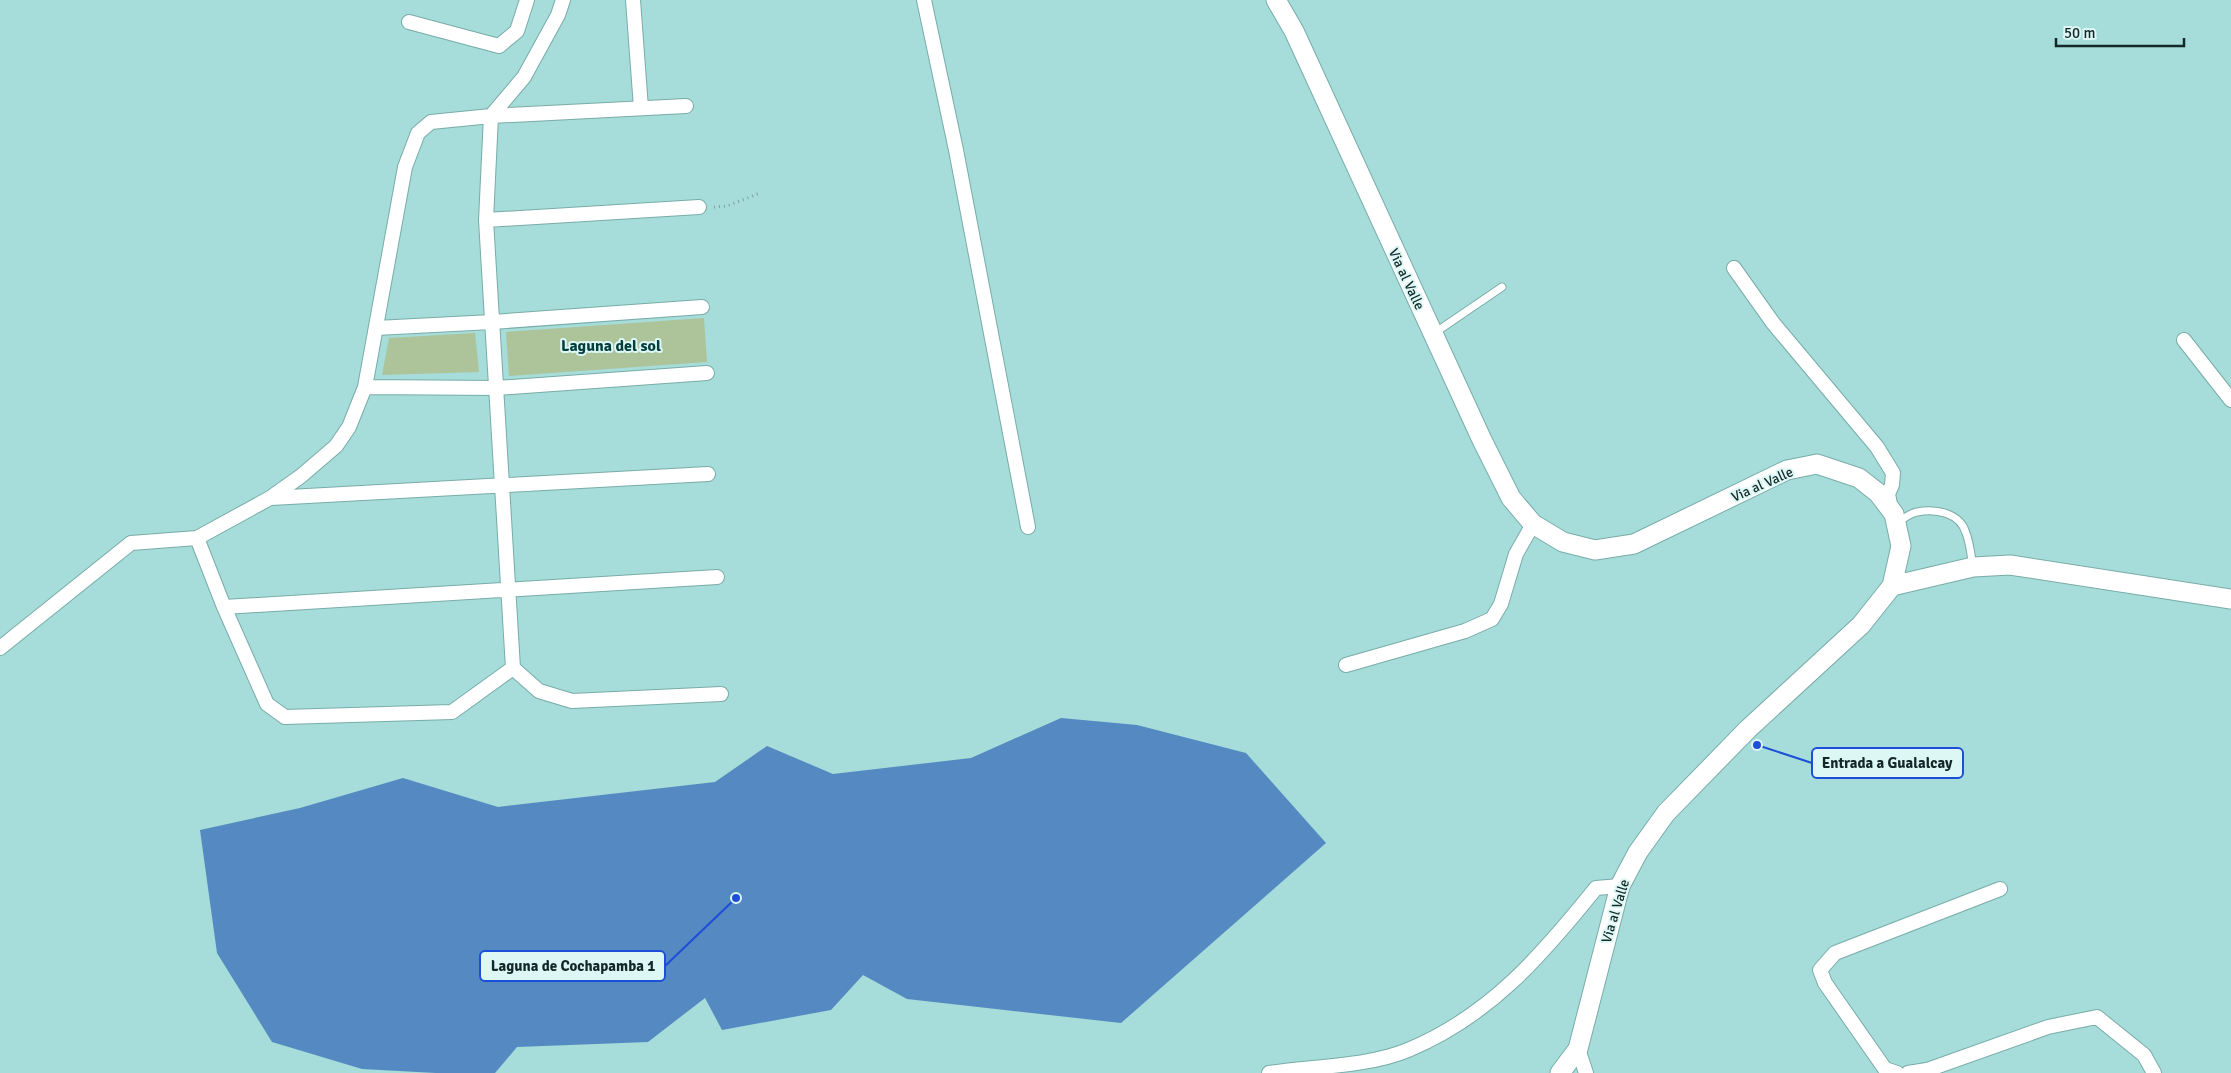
<svg xmlns="http://www.w3.org/2000/svg" width="2231" height="1073" font-family="Signika,sans-serif">
<style>
.green{fill:#adc49a}
.water{fill:#5489c1}
.lines{fill:none;stroke-linecap:round;stroke-linejoin:round}
.lane-casing{stroke:#78aca9;stroke-width:9}
.street-casing{stroke:#78aca9;stroke-width:16}
.secondary-casing{stroke:#78aca9;stroke-width:21}
.path{stroke:#78a4a2;stroke-width:3;stroke-dasharray:1 4;stroke-linecap:butt}
.lane{stroke:#fff;stroke-width:7}
.street{stroke:#fff;stroke-width:14}
.secondary{stroke:#fff;stroke-width:19}
.labels{text-anchor:middle;stroke-width:4;stroke-linejoin:round;paint-order:stroke}
.street-label{font-size:14px;fill:#132928;stroke:#ddf7f5}
.quarter-label{font-size:16px;font-weight:bold;fill:#023e3c;stroke:#ddf7f5}
.leader{fill:none;stroke:#1d4ed8;stroke-width:2}
.callout-dot{fill:#1d4ed8;stroke:#ddf7f5;stroke-width:2}
.callout{fill:#ddf7f5;stroke:#1d4ed8;stroke-width:2}
.callout-label{font-size:15px;text-anchor:middle;font-weight:bold;fill:#132928}
</style>
<rect width="100%" height="100%" fill="#a6dcd9"/>
<!-- green -->
<path class="green" d="M704,318L707,362L509,376L506,332Z
M475,333L479,372L382,375L389,338Z"/>
<!-- water -->
<path class="water" d="M1061,718L1137,725L1246,753L1326,843L1121,1023L907,999L863,975L831,1010L722,1030L705,998L648,1042L517,1047L495,1073H436L362,1069L272,1042L217,953L200,830L300,808L403,778L498,807L715,782L767,746L833,774L971,758Z"/>
<g class="lines">
<defs>
<path id="lane" d="M1433,334L1502,287
M1897,523C1903,519 1910,513 1917,512C1936,508 1960,513 1966,533C1970,543 1971,556 1973,567"/>
<path id="street" d="M633,0L641,108
M924,0L956,150L1028,527
M409,22L499,46L517,31L527,0
M486,220L699,207
M1734,268L1773,323L1877,447L1893,473L1892,485L1888,494L1891,509
M376,328L492,322L702,307
M2184,340L2231,400
M365,387L496,388L707,373
M271,498L708,474
M197,538L224,607L267,704L285,717L452,712L513,668L539,691L572,701L721,694
M224,607L717,577
M0,648L131,543L197,538L270,498L301,476L336,446L349,427L365,387L405,167L418,133L431,122L491,116L686,106
M1346,665L1465,631L1492,619L1501,604L1516,554L1533,524
M513,668L486,220L491,116L524,77L558,15L563,0
M1578,1049L1586,1073
M1269,1073C1313,1066 1367,1067 1408,1050C1490,1016 1542,955 1596,888L1620,886
M1897,1073L1885,1069L1825,983L1820,970L1835,953L2000,889
M1908,1073L1927,1070L2048,1027L2097,1017L2144,1055L2154,1073"/>
<path id="secondary" d="M1276,0L1294,31L1482,440L1511,498L1533,524L1563,542L1595,550L1634,544L1787,470L1817,464L1859,478L1878,493L1894,514L1901,546L1892,586L1861,625L1748,729L1666,813L1638,852L1620,886L1578,1049L1560,1073
M1892,586L1973,567L2010,565L2231,599"/>
</defs>
<!-- lane casing -->
<use href="#lane" class="lane-casing"/>
<!-- street casing -->
<use href="#street" class="street-casing"/>
<!-- secondary casing -->
<use href="#secondary" class="secondary-casing"/>
<!-- path -->
<path class="path" d="M714,207L727,206L760,193"/>
<!-- lane -->
<use href="#lane" class="lane"/>
<!-- street -->
<use href="#street" class="street"/>
<!-- secondary -->
<use href="#secondary" class="secondary"/>
</g>
<g class="labels">
<!-- street labels -->
<g class="street-label">
<text transform="translate(1407 279) rotate(65)" y="5">Via al Valle</text>
<text transform="translate(1762 484) rotate(-24)" y="5">Via al Valle</text>
<text transform="translate(1615 911) rotate(-73)" y="5">Via al Valle</text>
</g>
<!-- quarter labels -->
<g class="quarter-label">
<text x="611" y="351">Laguna del sol</text>
</g>
</g>
<!-- callouts -->
<path class="leader" d="M1757 745L1812 763M736 898L665 966"/>
<g class="callout-dot">
<circle cx="1757" cy="745" r="5"/>
<circle cx="736" cy="898" r="5"/>
</g>
<g class="callout">
<rect x="1812" y="748" width="151" height="30" rx="5"/>
<rect x="480" y="951" width="185" height="30" rx="5"/>
</g>
<g class="callout-label">
<text x="1887" y="768">Entrada a Gualalcay</text>
<text x="573" y="971">Laguna de Cochapamba 1</text>
</g>
<!-- scale -->
<path d="M2056 38v8h128v-8" fill="none" stroke="#132928" stroke-width="2.5"/>
<text x="2064" y="38" font-size="15" fill="#132928" stroke="#ddf7f5" stroke-width="4" paint-order="stroke">50 m</text>
</svg>
